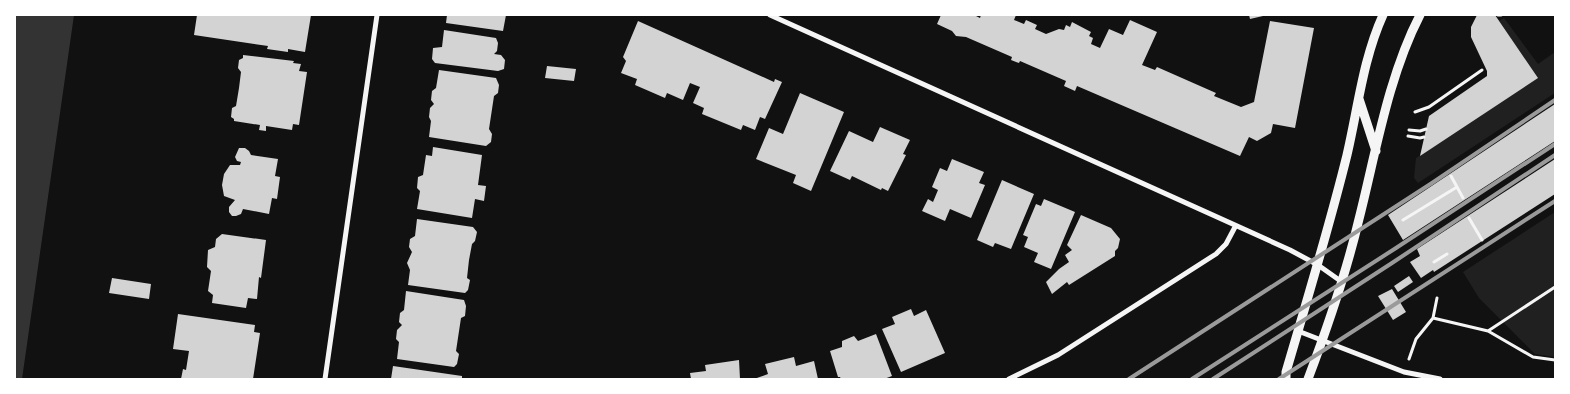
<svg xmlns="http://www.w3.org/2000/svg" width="1570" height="394" font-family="'Space Grotesk',sans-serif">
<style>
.green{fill:#202020}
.water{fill:#333}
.building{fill:#d3d3d3}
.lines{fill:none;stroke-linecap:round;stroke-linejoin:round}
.path{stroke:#f5f5f5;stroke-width:3}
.minor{stroke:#f5f5f5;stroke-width:5}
.tertiary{stroke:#f5f5f5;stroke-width:9}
.rail{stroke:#9a9a9a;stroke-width:4}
</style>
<rect width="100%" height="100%" fill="#111"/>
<!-- green -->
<path class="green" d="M1504,18L1538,64L1555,52V93L1418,183L1414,178L1416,158L1537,78L1499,21Z
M1555,212V357L1535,354L1479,298L1463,272Z"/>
<!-- water -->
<path class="water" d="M15,15H74L22,379H15Z"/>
<!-- building -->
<path class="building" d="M197,15H311L305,52L288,49V52L267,49L268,46L194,35Z
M447,15H506L503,31L446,23Z
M941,15H974L980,18L981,15H1016L1014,20L1024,24L1026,20L1037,25L1035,29L1046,34L1059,29L1064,30L1066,25L1070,27L1072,22L1091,32L1089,36L1093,38L1091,44L1100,48L1109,29L1123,35L1130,20L1157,32L1142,65L1155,70L1157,67L1216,93L1214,96L1241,107L1254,102L1270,21L1314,28L1295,128L1273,124L1271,133L1257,141L1249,137L1240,156L1077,86L1075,91L1064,86L1066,81L1020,61L1019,63L1011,60L1012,57L966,37L956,36L952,31L937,24Z
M1249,15H1263V16L1250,19Z
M1477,15H1495L1538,78L1420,156L1429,116L1487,76V71L1471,37V27Z
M638,21L774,82L775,79L782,82L765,119L760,117L755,130L743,125L741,130L702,114L704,108L693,103L700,87L690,83L683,100L667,93L665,98L635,85L637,79L621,73L626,61L623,57Z
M444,30L496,38L498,43L497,51L494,54L501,55L505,60L504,69L498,71L435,63L432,59L433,48L442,47Z
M243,55L294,61L293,63L301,64L299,71L307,72L299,125L293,124L292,130L266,126V131L259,130L260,125L234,121V119L231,117L232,108L236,106L239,88L241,72L238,68L239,60L243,58Z
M547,66L576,69L574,81L545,78Z
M439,70L496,78L499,85L498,93L494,96L489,129L492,134L491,142L486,146L429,137L431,121L429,117L430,108L434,104L431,100L432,91L436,88Z
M800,93L844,112L811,191L793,183L796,175L756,159L769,128L783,134Z
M1555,104V141L1403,240L1388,215Z
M880,127L910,140L903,154L906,155L888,191L882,188L881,190L852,176L850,180L830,171L849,131L873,142Z
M433,147L482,155L478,185L486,186L484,201L475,199L472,218L417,209L420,191L417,188L418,177L423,175L426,155L432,156Z
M239,148H245L249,151L251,155L278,159L275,176L280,177L277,199L272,198L269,214L243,209L241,214L236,216H232L229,212V207L235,200L224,196L222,185L224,174L230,165H240L241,162L237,161L235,157Z
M952,159L984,172L979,183L985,185L971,218L950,209L945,221L922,211L928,199L933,202L938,190L932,187L940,168L947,171Z
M1555,159V194L1434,272L1433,270L1421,278L1410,262L1420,256L1417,249Z
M1002,180L1034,194L1011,249L995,243L993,247L977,240Z
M1044,199L1075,212L1051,269L1034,262L1038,253L1024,247L1028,237L1023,235L1036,204L1041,206Z
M1081,215L1111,228L1120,239L1118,248L1115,251V256L1069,285L1067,282L1052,294L1046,282L1059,269L1069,262L1065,255L1072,250L1067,245Z
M417,219L473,227L477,232L475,241L472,244L469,260L467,278L470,280L468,290L465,293L408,285L410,270L407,263L412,252L409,247L410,239L415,236Z
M222,234L266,240L261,278L259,277L257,299L248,298L246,308L212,303L213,295L208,291L211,271L207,267L208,250L215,247L216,239Z
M1409,276L1413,282L1398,292L1394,286Z
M112,278L151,284L149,299L109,293Z
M1392,289L1406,312L1393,320L1378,296Z
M406,291L464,300L466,306L465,316L461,318L456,351L459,354L457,364L454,367L397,359L399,342L396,339L397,330L402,325L399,322L400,313L404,310Z
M911,309L914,316L926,310L945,353L901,372L882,329L895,324L892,317Z
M178,314L255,325L254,332L260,333L253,379H181L183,369L186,370L189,351L173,349Z
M876,334L892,376L884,379H841L840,377H838L830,351L842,347V341L854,336L858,341Z
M794,357L796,366L814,361L818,379H754L768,374L765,364Z
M739,360L740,379H691L690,373L706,371L705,365Z
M393,366L462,376V379H391Z"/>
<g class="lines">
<!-- path -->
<path class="path" d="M1498,15H1501
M1415,112L1429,107L1482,70
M1409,130L1420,131L1426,129
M1408,136L1420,138L1424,137
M1451,176L1463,198
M1469,218L1482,240
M1403,220L1457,187
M1434,262L1447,254
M1433,318L1488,331L1533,357L1555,360
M1488,331L1555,287
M1409,359L1416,339L1433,318L1437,298"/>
<!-- minor -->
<path class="minor" d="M770,15L1290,250L1318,265L1342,282
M1298,331L1404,372L1440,379
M325,379L377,15
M1009,379L1058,355L1216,254L1226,244L1235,227"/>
<!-- tertiary -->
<path class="tertiary" d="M1359,99L1376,151
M1286,379V372C1307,300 1329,228 1347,155C1358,108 1363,59 1383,15
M1308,379C1328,326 1346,274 1359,219C1376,152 1388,77 1420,15"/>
<!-- rail -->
<path class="rail" d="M1129,379L1432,183L1555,100
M1192,379L1396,248L1555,144
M1213,379L1392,263L1555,155
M1279,379L1555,201"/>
</g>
<!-- border -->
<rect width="1570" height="394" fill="none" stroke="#ffffff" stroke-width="32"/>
</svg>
